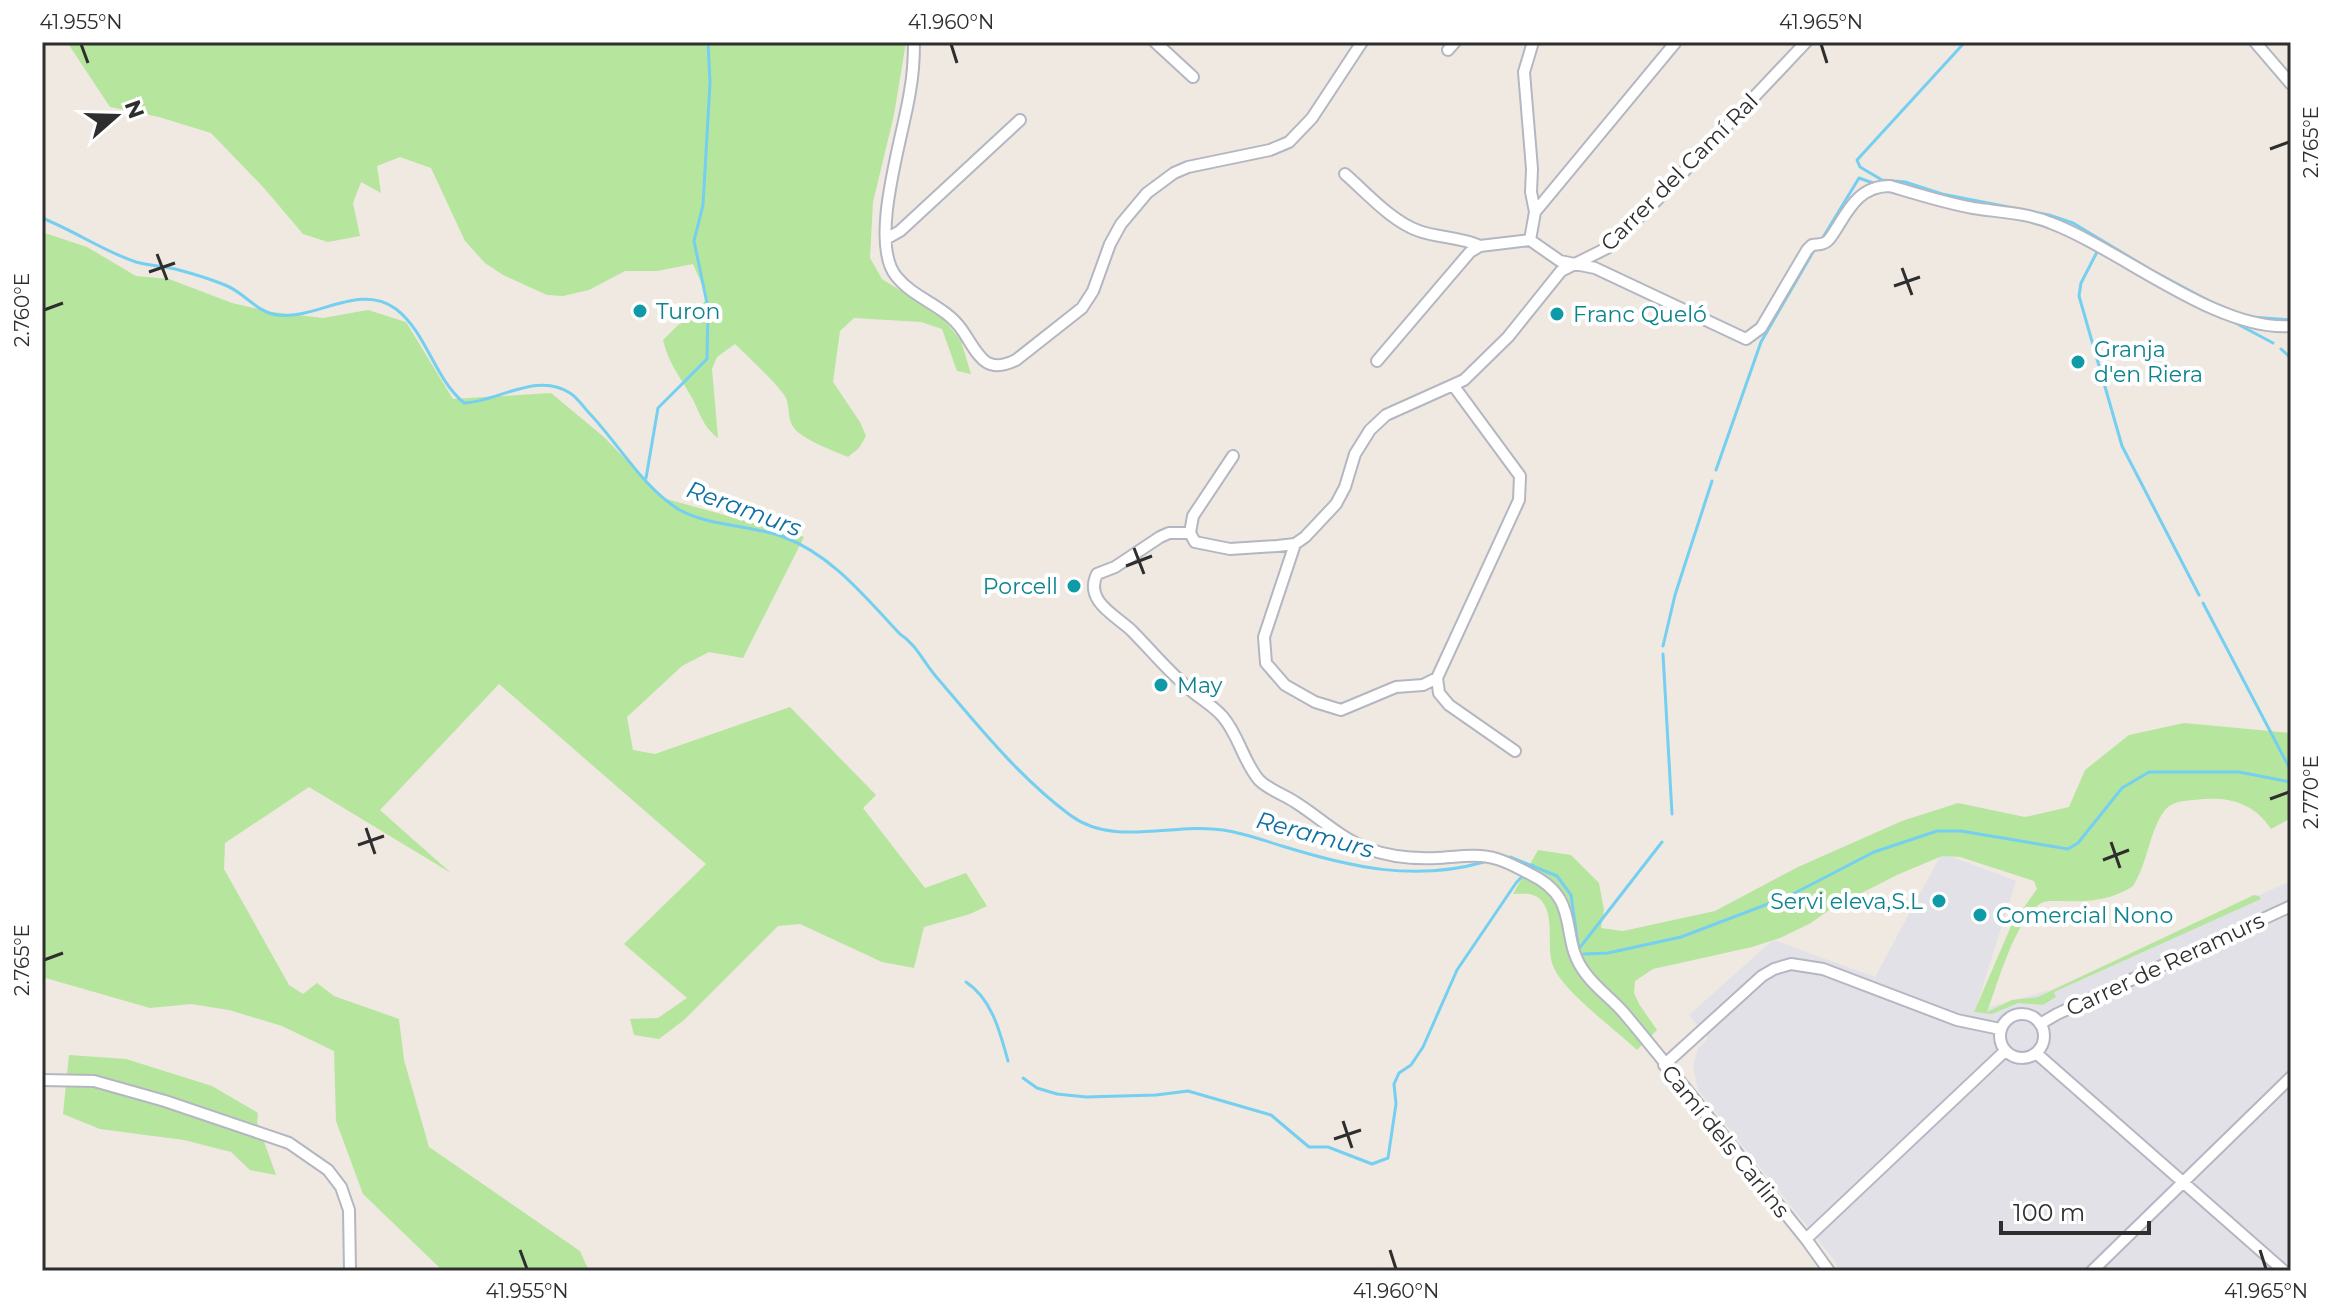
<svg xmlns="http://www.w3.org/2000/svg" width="2333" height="1313" font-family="Montserrat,sans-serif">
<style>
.industrial{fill:#e3e1e8}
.green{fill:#b6e59e}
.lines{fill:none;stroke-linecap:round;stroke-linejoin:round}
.stream{stroke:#75cff0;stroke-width:3}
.minor-casing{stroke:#b4b7c1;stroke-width:14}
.minor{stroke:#fff;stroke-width:10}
.ticks{fill:none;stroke:#2e2e2e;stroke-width:3}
.culture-dot{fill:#0f9aa8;stroke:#fff;stroke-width:3}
.labels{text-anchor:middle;stroke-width:8;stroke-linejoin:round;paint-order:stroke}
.street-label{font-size:22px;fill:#2e2e2e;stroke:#fff}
.culture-label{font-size:22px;fill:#0d838f;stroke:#fff;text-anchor:start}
.water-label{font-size:24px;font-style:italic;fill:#0d6fa3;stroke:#fff}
.neatline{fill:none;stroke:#2e2e2e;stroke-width:3}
.ticks-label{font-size:20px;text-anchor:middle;fill:#2e2e2e}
</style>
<rect width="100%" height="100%" fill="#efe9e1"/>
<!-- industrial -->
<path class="industrial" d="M1942,853L2016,881L1975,1011L2053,989L2291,881V1271H1839L1835,1261L1698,1090L1693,1066L1698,1049L1708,1038L1689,1015L1773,940L1875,977Z"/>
<!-- green -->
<path class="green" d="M67,42H906L894,115L873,202L870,258L882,279L942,317L961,341L971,374L957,371L942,329L921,322L854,318L840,331L833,382L860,422L866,436L859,448L848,457C834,451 803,440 794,428C787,419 790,407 786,398C780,386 746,355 735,344L717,357L712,369L718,438C702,426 700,412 691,396C679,375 669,364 663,340L678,325L699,313L707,296L693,264L657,271H625L589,290L563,296L547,295L503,275L485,263L465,241L431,168L400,157L377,166L381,193L361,182L353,203L360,236L328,242L303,234L264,188L211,133L159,117L110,107Z
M42,232L87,247L136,276L169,279L232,303L272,312L323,318L368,310L406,322L453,399L551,393L604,437L663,498L804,537L743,658L709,652L682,666L627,717L633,750L655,754L790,707L876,795L863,808L925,888L966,873L987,906L970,914L924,927L914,968L882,962L800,924L778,926L684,1020L659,1039L634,1035L630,1019L658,1018L687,998L624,944L706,864L499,684L380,810L451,873L309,787L225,843L224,869L289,985L303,994L317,983L334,996L399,1019L404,1060L429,1147L580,1251L589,1271H443L363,1194L336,1121L334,1051L282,1026L229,1010L191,1004L150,1008L42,977Z
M2184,723L2291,733V818L2271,829C2253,801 2225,796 2194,800C2183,801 2173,801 2165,810C2149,831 2148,863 2133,886C2105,904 2081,901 2049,901C2020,901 1996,989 1987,1012L2012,1000L2038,997L2254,895L2259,896L2261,899L2054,992L2056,997L2043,1005L2018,1003L1992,1014L1974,1012L2012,924L2037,889L2034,881L1960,857L1942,856L1897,875L1832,908L1811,923L1780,938L1752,947L1653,969L1635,981L1634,993L1639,1004L1657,1030L1637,1050C1616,1030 1565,993 1554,968C1545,948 1556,920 1542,901C1534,892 1524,894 1513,894L1538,850L1571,855L1599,883L1604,910L1601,928L1623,931L1715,911L1798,867L1902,821L1958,803L2025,817L2069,807L2085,770L2129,735Z
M69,1055L126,1059L212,1086L258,1113L257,1122L276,1175L250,1170L231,1152L184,1140L100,1129L63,1114Z"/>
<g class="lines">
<!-- stream -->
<path class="stream" d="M1965,42L1857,160L1860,167L1882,180L1905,182L1942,194L2049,215L2073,223L2151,270L2211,302L2240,314
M42,218C75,231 103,251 136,262C150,266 165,266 179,270C194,274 210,279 225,285C244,292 257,313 278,315C316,320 360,282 396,309C427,333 434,378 464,403C497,402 537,371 570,393C578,398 584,408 591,415C619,445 643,487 678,509C706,526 752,525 784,537C833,556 865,597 900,634C917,645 925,665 939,680C979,727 1020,778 1070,815C1114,848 1173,822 1223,830C1244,833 1262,840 1282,846C1350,867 1414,882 1484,862
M1822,239L1859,178L1873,183
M2098,250L2081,283L2079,296L2122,446L2199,595
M2251,317L2291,320
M2230,320L2273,343
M2281,349L2291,358
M1716,470L1761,342L1813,252
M646,478L658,408L707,359L708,308L694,241L703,205L710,83L708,42
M2203,603L2291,771
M1663,646L1675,595L1712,481
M1663,654L1672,814
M1510,857L1557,876L1571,895L1578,945
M1578,950L1662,842
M1584,954L1608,953L1681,937L1789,896L1874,852L1937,831H1961L2068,849L2078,843L2122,788L2149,772H2239L2291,782
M966,982C992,999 1000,1032 1008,1061
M1023,1078L1037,1088L1057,1094L1086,1097L1156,1095L1188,1091L1271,1115L1309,1147H1328L1372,1164L1388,1158L1396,1104L1394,1084L1399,1073L1411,1065L1423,1047L1457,970L1516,883L1533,865
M1381,1271L1382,1269"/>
<defs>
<path id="minor" d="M914,42C914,58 913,75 910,91C904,134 868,241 896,276C914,299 945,305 962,330C978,353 984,376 1016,360L1082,308L1093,291L1110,244L1121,224L1147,193L1174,173L1188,167L1270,150L1289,142L1312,118L1362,42
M1155,42L1193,77
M1533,42L1524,72L1532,169L1531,192L1535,212
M1806,42L1656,201L1607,248L1561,271L1508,337L1464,380L1386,415L1370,430L1355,454L1345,487L1336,504L1305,537L1295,544L1277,546L1230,549L1195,542L1190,533H1169L1160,537L1115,567L1097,574C1084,601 1115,615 1131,630C1150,649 1166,669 1186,686C1198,698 1212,704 1223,717C1239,736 1243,761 1259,780C1269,790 1283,794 1295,802C1319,817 1339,837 1366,848C1389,857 1413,859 1437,858C1457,857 1478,853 1497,859C1508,862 1520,869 1530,874C1584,900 1557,938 1586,974C1597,989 1612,999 1624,1013C1686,1087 1745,1164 1806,1239L1829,1271
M2255,42L2291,84
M1675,43L1535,212L1530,240L1560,261L1595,268L1746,339L1761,328L1807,250L1812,245C1816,244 1820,245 1824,243C1828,242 1831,237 1833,234C1848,211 1858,186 1890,186C1917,194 1945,203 1973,208C1999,212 2027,213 2051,223C2122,250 2217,332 2291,326
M1448,50L1455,42
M1345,174C1367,193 1391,221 1419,231C1439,238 1461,237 1480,246
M886,239L900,231L1020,120
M1377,361L1470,252L1480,246L1530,240
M1190,533L1193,516L1233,456
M1295,544L1264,637L1266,663L1285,685L1315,702L1341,710L1396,687L1423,685L1437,678L1519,500L1520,476L1453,385
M1437,678L1439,693L1449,705L1515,751
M2000 1036a22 22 0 1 1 44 0a22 22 0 1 1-44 0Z
M2040,1024L2057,1014L2291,906
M2036,1053L2284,1271
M1664,1065L1762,976L1774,969L1791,964L1823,969L1957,1020L2000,1029
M42,1080L94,1081L165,1101L289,1143L328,1170L341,1187L349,1210L350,1271
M1806,1239L2005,1051
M2092,1271L2291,1077"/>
</defs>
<!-- minor casing -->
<use href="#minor" class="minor-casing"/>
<!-- minor -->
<use href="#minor" class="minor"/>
</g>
<!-- ticks -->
<path class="ticks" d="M81,44L88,63M951,44L957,63M1821,44L1827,63M2270,149L2289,142M157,254L167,280M1902,268L1912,295M149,272L175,263M1894,286L1920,277M44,310L63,303M1134,548L1144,574M1126,566L1152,556M2270,799L2289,792M366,828L375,854M2111,842L2120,868M358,845L384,836M2103,860L2129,850M44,960L63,953M1343,1121L1352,1148M1334,1139L1361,1130M520,1250L527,1269M1390,1250L1396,1269M2260,1250L2266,1269"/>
<!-- markers -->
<g class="culture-dot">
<circle cx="640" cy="311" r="8"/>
<circle cx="1557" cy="314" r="8"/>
<circle cx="2078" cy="362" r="8"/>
<circle cx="1074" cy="586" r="8"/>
<circle cx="1161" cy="685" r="8"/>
<circle cx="1939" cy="901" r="8"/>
<circle cx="1980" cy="915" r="8"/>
</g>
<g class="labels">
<!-- street labels -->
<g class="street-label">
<text transform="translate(1679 172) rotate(-45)" y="8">Carrer del Camí Ral</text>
<text transform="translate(2165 964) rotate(-25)" y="8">Carrer de Reramurs</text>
<text transform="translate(1726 1141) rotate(51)" y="8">Camí dels Carlins</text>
</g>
<!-- culture labels -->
<g class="culture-label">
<text x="656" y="319">Turon</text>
<text x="1573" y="322">Franc Queló</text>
<text x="2094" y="357">Granja<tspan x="2094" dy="25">d'en Riera</tspan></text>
<text x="1058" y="594" text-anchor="end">Porcell</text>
<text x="1177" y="693">May</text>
<text x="1923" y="909" text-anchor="end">Servi eleva,S.L</text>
<text x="1996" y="923">Comercial Nono</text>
</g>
<!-- water labels -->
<g class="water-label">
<text transform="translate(744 509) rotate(20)" y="8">Reramurs</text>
<text transform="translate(1315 835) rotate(15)" y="8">Reramurs</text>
</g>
</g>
<!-- border -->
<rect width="2333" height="1313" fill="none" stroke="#ffffff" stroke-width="88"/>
<!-- north arrow -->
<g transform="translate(116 116) rotate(70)" stroke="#ffffff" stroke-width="6" paint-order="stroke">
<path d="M0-6L14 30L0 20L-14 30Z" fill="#2e2e2e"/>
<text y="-12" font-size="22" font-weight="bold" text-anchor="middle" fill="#2e2e2e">N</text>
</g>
<!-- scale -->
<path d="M2001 1221v12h148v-12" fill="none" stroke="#2e2e2e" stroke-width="4"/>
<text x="2013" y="1221" font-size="24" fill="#2e2e2e" stroke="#ffffff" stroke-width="6" paint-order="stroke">100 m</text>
<rect x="44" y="44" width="2245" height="1225" class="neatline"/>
<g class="ticks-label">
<text x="81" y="29">41.955°N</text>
<text x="951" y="29">41.960°N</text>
<text x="1821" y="29">41.965°N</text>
<text transform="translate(2311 142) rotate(-90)" y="7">2.765°E</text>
<text transform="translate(22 310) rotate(-90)" y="7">2.760°E</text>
<text transform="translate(2311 792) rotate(-90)" y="7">2.770°E</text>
<text transform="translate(22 960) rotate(-90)" y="7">2.765°E</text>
<text x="527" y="1298">41.955°N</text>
<text x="1396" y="1298">41.960°N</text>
<text x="2266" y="1298">41.965°N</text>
</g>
</svg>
